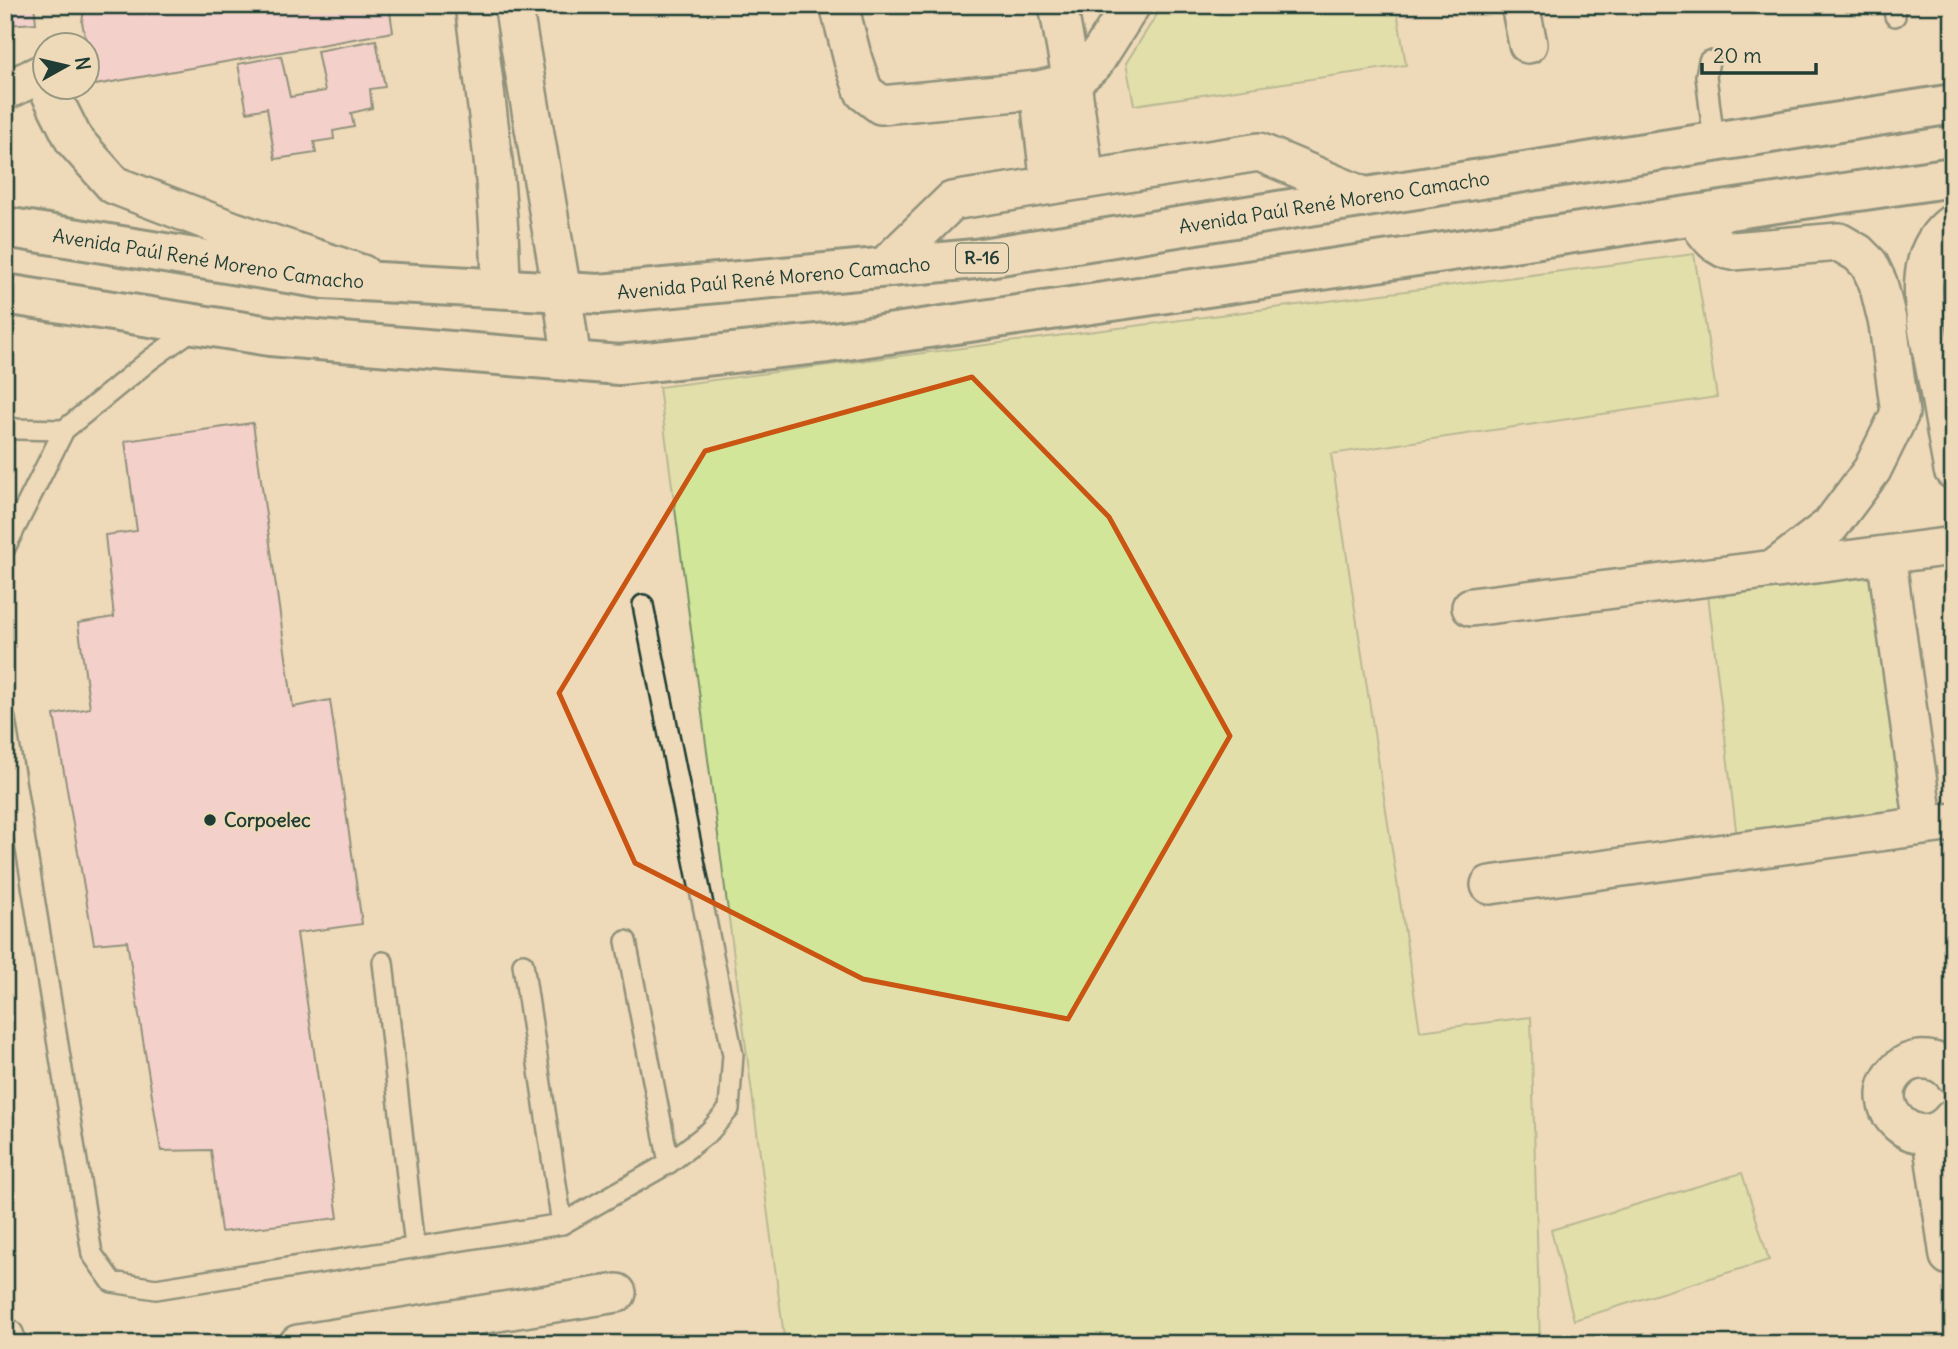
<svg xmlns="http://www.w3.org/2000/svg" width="1958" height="1349" font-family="Delius,sans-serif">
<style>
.green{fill:#d2e69a;stroke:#789267;stroke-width:2}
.building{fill:#fbc5e0;stroke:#1f3d34;stroke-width:2}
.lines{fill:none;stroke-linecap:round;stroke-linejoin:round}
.lane-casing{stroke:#1f3d34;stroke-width:24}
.street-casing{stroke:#1f3d34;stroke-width:42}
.primary-casing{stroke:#1f3d34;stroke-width:44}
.lane{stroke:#eed9b8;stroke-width:19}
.street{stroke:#eed9b8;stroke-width:37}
.primary{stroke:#eed9b8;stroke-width:38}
.marked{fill:none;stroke:#ca5512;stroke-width:5;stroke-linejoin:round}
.poi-dot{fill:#1f3d34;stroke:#eed9b8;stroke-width:2.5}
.labels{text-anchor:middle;stroke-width:5;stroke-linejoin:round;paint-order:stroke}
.shield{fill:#eed9b8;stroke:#5d6c5c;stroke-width:2}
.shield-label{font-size:18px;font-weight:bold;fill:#1f3d34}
.street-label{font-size:19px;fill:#1f3d34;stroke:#eed9b8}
.poi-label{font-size:19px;font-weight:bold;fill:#1f3d34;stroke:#eed9b8;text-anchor:start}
</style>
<rect width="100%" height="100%" fill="#eed9b8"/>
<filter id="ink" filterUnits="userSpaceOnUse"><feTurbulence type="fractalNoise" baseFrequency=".0143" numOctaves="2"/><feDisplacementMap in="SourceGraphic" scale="14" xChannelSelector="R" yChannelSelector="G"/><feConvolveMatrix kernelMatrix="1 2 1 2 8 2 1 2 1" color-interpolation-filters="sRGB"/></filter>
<g filter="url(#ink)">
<!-- green -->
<path class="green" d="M1163,5H1396L1406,65L1134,105L1126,63Z
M1694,254L1717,397L1331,454L1420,1031L1531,1017L1540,1344H785L659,387Z
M1876,565L1911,812L1737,838L1707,586Z
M1742,1173L1769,1260L1574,1320L1551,1230Z"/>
<!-- building -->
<path class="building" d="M5,5H34L36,23L5,25Z
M85,5H389L393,32L95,85L82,22Z
M421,5H454L440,11L431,10Z
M376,40L385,87L370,89L372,108L351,113L354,127L333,131L334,139L314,142L316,153L275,159L267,108L247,112L238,64L281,56L290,97L325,91L317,51Z
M253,423L293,707L330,700L362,924L297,933L338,1218L221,1232L211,1150L161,1151L127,941L94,944L54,715L90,708L78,623L114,617L105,535L137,531L125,441Z"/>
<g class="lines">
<defs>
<path id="lane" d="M1893,5L1895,16
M1709,61L1706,76L1714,141
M5,426L16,429L64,430L151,359L196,327
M5,548L64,430
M5,719L92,1254L112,1282L156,1289L562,1224L669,1163L710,1131L729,1109L733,1055L643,605
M626,941L669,1163
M383,962L415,1247
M523,964L562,1224"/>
<path id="street" d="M474,5C486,99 500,194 501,289
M513,5L562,292L572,361
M839,5L853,60L864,92L881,105L1039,90L1072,82L1094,63L1131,5
M1058,5L1072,82L1085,180
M1520,5L1528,44
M48,88L74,140L114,185L234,231L362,274
M1039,90L1050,185
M5,91L41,74L46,83
M1953,223C1905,258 1928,327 1936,374C1942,406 1947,438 1953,470
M884,267L952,201L1259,152L1366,197
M1886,555L1924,826
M1777,569L1953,546
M1471,607L1774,569L1830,526L1872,470L1900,413L1888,324L1878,283L1869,264L1858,253L1839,242L1733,251C1714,249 1704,229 1693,215
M1490,885L1953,822
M1953,1074C1945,1064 1933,1059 1919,1060C1910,1061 1902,1065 1896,1072C1863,1108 1920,1160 1953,1118
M1931,1133L1949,1256
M5,1337L6,1344
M298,1344L617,1293"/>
<g id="primary">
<path id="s1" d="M5,227L324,279L600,294L975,259L1953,104"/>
<path d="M5,294L270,336L619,365L827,343L1953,177"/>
</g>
</defs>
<!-- lane casing -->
<use href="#lane" class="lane-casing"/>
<!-- street casing -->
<use href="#street" class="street-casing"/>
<!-- primary casing -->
<use href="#primary" class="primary-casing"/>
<!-- lane -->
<use href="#lane" class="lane"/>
<!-- street -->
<use href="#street" class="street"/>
<!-- primary -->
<use href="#primary" class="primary"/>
</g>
</g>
<!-- marked area -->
<path d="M0 0H1958V1349H0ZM972,377L1109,517L1230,736L1068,1019L863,979L635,863L559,693L705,451Z" fill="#eed9b8" fill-opacity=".55" fill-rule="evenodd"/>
<path class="marked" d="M972,377L1109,517L1230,736L1068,1019L863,979L635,863L559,693L705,451Z"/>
<!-- markers -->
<circle class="poi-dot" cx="210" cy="820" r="7"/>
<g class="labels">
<!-- shield labels -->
<rect class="shield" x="956" y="243.5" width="52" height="29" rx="5"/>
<g class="shield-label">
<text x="982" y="264">R-16</text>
</g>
<!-- street labels -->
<g class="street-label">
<text dy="7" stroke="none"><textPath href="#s1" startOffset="1340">Avenida Paúl René Moreno Camacho</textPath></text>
<text dy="7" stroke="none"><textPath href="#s1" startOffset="206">Avenida Paúl René Moreno Camacho</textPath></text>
<text dy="7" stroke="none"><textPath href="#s1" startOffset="774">Avenida Paúl René Moreno Camacho</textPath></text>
</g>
<!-- poi labels -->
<g class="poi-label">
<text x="224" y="827">Corpoelec</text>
</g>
</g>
<!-- margin -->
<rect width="1958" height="1349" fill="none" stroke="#eed9b8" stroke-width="28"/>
<rect x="14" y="14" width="1930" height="1321" fill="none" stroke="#1f3d34" stroke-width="2.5" filter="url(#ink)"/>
<!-- north arrow -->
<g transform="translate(66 66) rotate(82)"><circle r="33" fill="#eed9b8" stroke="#9b9b83" stroke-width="2"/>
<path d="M0-5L12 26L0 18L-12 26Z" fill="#1f3d34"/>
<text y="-10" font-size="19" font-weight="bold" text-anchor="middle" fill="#1f3d34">N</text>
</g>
<!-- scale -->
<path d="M1702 63v10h114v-10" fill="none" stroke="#1f3d34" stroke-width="3.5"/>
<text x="1713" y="63" font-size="21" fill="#1f3d34" stroke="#eed9b8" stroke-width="5" paint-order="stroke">20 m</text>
</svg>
